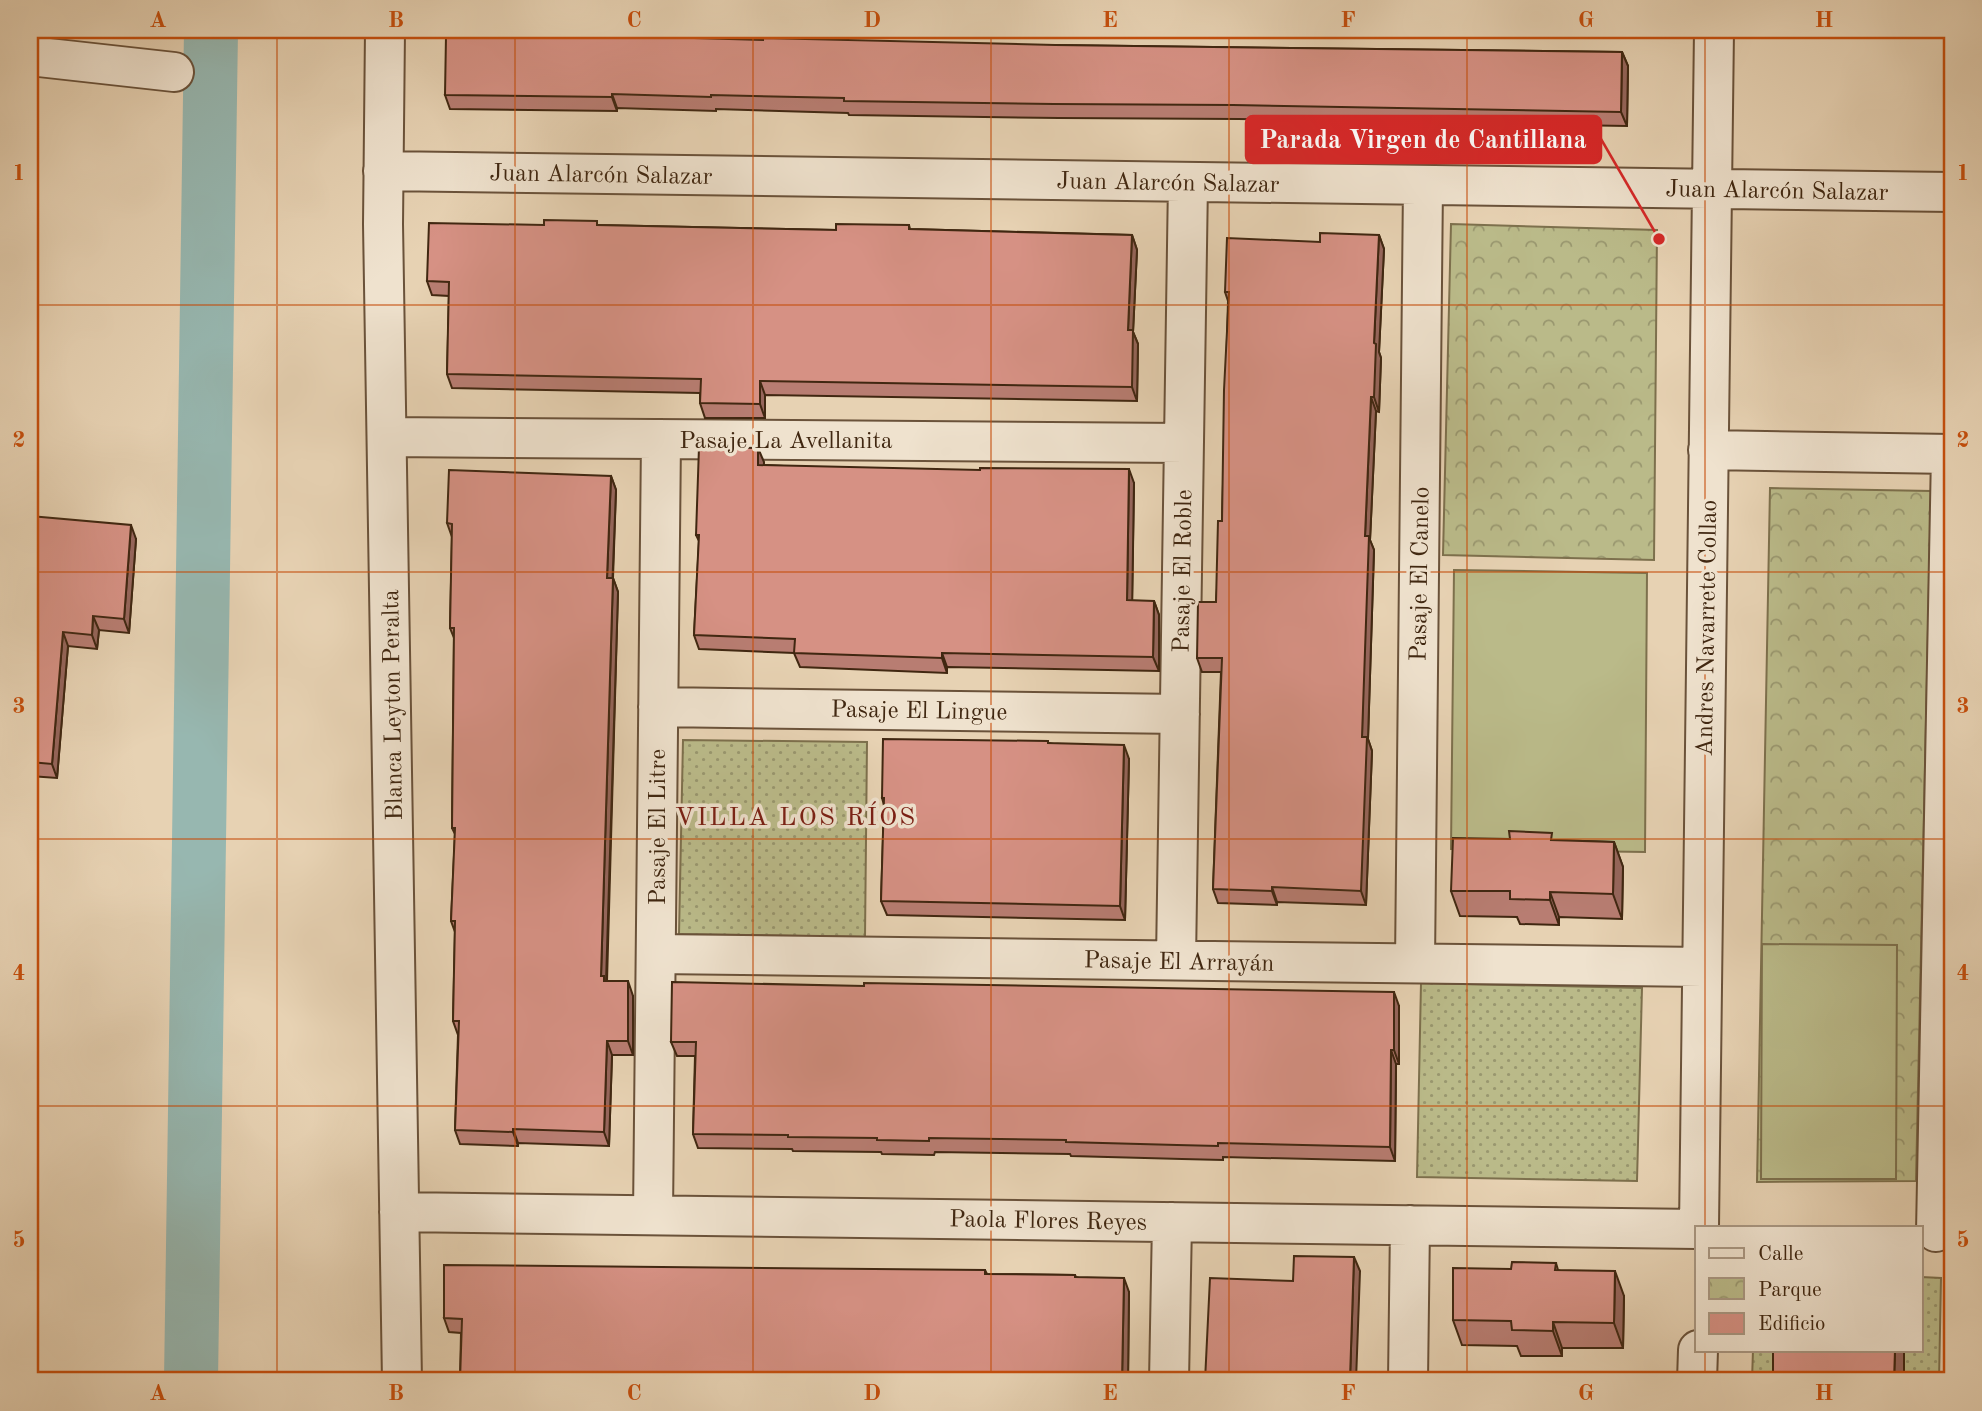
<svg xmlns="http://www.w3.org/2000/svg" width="1982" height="1411" font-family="'Old Standard TT',serif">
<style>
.grass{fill:url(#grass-dots);stroke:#7d704d;stroke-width:2}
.park{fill:url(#park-crowns);stroke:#7d704d;stroke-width:2}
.garden{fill:#baba89;stroke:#7d704d;stroke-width:2}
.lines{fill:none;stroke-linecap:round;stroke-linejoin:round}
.canal{stroke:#97b7b0;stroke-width:54}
.minor-casing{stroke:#6a523a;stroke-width:42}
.minor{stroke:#efe2ce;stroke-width:38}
.wall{fill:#b87d72;stroke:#402711;stroke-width:2}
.shaded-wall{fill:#96665c;stroke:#402711;stroke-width:2}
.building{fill:#d69184;stroke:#402711;stroke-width:2}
.grid{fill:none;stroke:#c64f0d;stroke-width:2;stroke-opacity:0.55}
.labels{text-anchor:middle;stroke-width:7;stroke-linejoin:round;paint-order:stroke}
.street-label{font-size:24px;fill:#402711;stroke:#efe2ce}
.neighbourhood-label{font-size:26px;letter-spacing:2px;fill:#7a1f14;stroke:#efe2ce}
.leader{fill:none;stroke:#d62828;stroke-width:2.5}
.callout-dot{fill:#d62828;stroke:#efe2ce;stroke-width:2.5}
.callout{fill:#d62828;stroke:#d62828;stroke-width:2.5}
.callout-label{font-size:26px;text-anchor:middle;font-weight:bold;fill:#fff}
.neatline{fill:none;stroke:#c64f0d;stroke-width:2.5}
.grid-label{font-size:23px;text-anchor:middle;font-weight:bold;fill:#c64f0d}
</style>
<defs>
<pattern id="grass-dots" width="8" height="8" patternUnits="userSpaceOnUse" patternTransform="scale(1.75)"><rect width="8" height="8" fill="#baba89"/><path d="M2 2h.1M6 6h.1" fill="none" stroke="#99976f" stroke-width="1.8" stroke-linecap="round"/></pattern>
<pattern id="park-crowns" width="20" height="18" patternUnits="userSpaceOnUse" patternTransform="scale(1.75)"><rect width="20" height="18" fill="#baba89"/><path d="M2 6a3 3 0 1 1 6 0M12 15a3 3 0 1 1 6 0" fill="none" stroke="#99976f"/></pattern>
</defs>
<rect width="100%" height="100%" fill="#e7d2b3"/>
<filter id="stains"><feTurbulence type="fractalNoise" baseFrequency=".00286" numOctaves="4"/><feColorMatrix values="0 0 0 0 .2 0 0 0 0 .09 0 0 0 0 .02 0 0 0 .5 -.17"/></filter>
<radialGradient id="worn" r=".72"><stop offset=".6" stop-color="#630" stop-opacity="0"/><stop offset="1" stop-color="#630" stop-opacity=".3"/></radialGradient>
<!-- grass -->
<path class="grass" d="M683,740L867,742L865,937L679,934Z
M1421,983L1642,988L1637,1181L1417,1177Z
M1921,1277L1941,1278L1939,1381H1752L1753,1350H1921Z"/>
<!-- park -->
<path class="park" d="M1451,224L1657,230L1654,560L1443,555Z
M1770,488L1931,491L1916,1181L1757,1182Z"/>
<!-- garden -->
<path class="garden" d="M1454,570L1647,573L1645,852L1451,849Z
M1762,944L1897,945L1896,1179H1761Z"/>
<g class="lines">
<!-- canal -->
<path class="canal" d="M191,1381L211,30"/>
<defs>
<path id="minor" d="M385,30L383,224L402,1381
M30,56L174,72
M383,171L1952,192
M387,437L1184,443
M1708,450L1952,454
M658,707L1180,714
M656,954L1702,967
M1176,960L1188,182
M1415,963L1423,185
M399,1212L1697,1229
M653,1215L661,439
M1699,1227L1714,30
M1936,1232L1951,454
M1169,1381L1172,1222
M1408,1381L1410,1225
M1697,1381L1698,1350"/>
</defs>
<!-- minor casing -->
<use href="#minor" class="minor-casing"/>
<!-- minor -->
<use href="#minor" class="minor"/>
</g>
<!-- wall -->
<path class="wall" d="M1055,45L1622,52L1628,66L1627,126L1238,119L1059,118L849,115L848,113L716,109V111L617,108V111L450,109L445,95Z
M544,225H599L836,230L909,225L910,229L1132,235L1137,250L1133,332L1138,344L1137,401L765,395V418H705L700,403V393L452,388L447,374L449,296L432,295L427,281Z
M1379,235L1384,249L1379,352L1381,358L1379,412L1376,411L1370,540L1374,550L1368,739L1372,751L1366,905L1277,902V905L1218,903L1213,889L1221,672H1202L1197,658L1216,602L1222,521L1228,301L1225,292L1320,242Z
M764,462L763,465L1134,483L1132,601H1154L1159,615V671L947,667V673L800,667L794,653L699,649L694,635L699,541L696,535Z
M611,476L616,490L613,578L618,592L607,981L633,996V1055H612L609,1146L518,1143V1146L460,1144L455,1130L458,1035L453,1021L455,932L451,921L455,834L452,828L454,638L450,628L452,537L447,523Z
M30,516L136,539L129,633L99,630L97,649L68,646L57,778L30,776Z
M1049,743L1129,759L1125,920L887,915L881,901L884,805L882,798Z
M1554,840L1614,842L1623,867L1622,919L1559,917V925L1520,924L1517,917L1460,916L1451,891Z
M1399,1006V1064H1396L1395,1161L1223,1157V1160L1182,1159L1071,1156L1070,1154L935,1152L934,1155L882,1154L881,1152L793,1151L792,1149L698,1148L693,1134L695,1056H677L671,1042Z
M1556,1263L1558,1270L1624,1296L1623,1348H1562V1356H1521L1517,1346L1462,1345L1453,1320L1511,1269Z
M985,1270L987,1274L1075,1275L1076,1277L1129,1292L1128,1381H460L461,1333L449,1332L444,1318Z"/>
<!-- shaded-wall -->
<path class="shaded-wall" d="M1622,52L1628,66L1627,126L1621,112Z
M612,94L617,108V111L612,97Z
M1132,235L1137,250L1133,332L1138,344L1137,401L1132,387L1128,330Z
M1379,235L1384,249L1379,352L1381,358L1379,412L1374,397V343Z
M760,381L765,395V418L760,404Z
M1371,397L1376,411L1370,540L1374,550L1368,739L1372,751L1366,905L1361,891L1362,737L1365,536Z
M758,448L764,462L763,479L758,465Z
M1129,469L1134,483L1132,615L1127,600Z
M611,476L616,490L612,592L607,578Z
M131,525L136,539L129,633L124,619Z
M613,578L618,592L606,983L609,990L601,976Z
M1154,601L1159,615V671L1153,657Z
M93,616L99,630L97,649L92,635Z
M63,632L68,646L57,778L52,764Z
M942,653L947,667V673L942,658Z
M1124,745L1129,759L1125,920L1120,906Z
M1614,842L1623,867L1622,919L1613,894Z
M1272,887L1277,902V905L1272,891Z
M1550,892L1559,917V925L1550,900Z
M628,981L633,996V1055L628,1041Z
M1394,992L1399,1006V1064L1394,1050Z
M607,1041L612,1055L609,1146L604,1132Z
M1391,1050L1396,1064L1395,1161L1390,1147Z
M513,1129L518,1143V1146L513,1132Z
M1354,1257L1360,1271L1356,1381L1350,1379Z
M1615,1271L1624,1296L1623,1348L1614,1323Z
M1124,1278L1129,1292L1128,1381H1122Z
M1553,1322L1562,1348V1356L1553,1331Z
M1895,1350H1904V1381H1894Z"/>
<!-- building -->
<path class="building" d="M446,36L659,37L763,40V38L1055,45L1622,52L1621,112L1233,105L1054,104L844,101V98L711,95V97L612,94V97L445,95Z
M544,220L597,221V225L836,230V224L909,225V229L1132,235L1128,330H1133L1132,387L760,381V404L700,403L701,379L447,374L449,282L427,281L429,223L544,225Z
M1320,233L1379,235L1374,343L1376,344L1374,397H1371L1365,536H1369L1362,737H1367L1361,891L1272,887V891L1213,889L1222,658H1197L1198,602H1216L1218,521H1222L1224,390L1229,292H1225L1227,238L1320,242Z
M699,447L758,448V465L980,470V468L1129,469L1127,600L1154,601L1153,657L942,653V658L794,653L795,639L694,635L699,535H696Z
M449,470L611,476L607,578H613L601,976H604V981H628V1041H607L604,1132L513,1129V1132L455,1130L459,1021H453L455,921H451L455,828H452L454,628H450L452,524L447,523Z
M30,516L131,525L124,619L93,616L92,635L63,632L52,764L30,762Z
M883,739L1048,741V743L1124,745L1120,906L881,901L884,798H882Z
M1509,831L1552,833L1551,840L1614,842L1613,894L1550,892V900L1510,899V891H1451L1453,838L1510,839Z
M672,982L864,986V983L1394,992V1050H1391L1390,1147L1218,1143V1146L1177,1145L1066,1142V1140L929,1138V1141L877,1140V1138L788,1137V1135L693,1134L696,1042H671Z
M1294,1256L1354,1257L1350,1379H1356V1381H1205L1210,1278L1293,1281Z
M1512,1262L1556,1263L1555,1270L1615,1271L1614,1323L1553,1322V1331L1512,1330L1511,1321L1453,1320V1268L1511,1269Z
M444,1265L985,1270V1274L1075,1275V1277L1124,1278L1122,1381H460L462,1319L444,1318Z
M1773,1350H1895L1894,1381H1773Z"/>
<!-- grid -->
<path class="grid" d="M277,30V1381M515,30V1381M753,30V1381M991,30V1381M1229,30V1381M1467,30V1381M1705,30V1227M30,305H1952M30,572H1952M30,839H1952M30,1106H1952M1705,1350V1381"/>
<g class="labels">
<!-- street labels -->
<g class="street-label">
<text transform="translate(601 174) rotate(1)" y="8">Juan Alarcón Salazar</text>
<text transform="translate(1168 182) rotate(1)" y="8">Juan Alarcón Salazar</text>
<text transform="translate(1777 190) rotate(1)" y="8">Juan Alarcón Salazar</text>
<text x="786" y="448">Pasaje La Avellanita</text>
<text transform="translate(1182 571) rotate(-89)" y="8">Pasaje El Roble</text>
<text transform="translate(1419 574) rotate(-89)" y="8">Pasaje El Canelo</text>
<text transform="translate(1706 628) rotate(-89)" y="8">Andres Navarrete Collao</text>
<text transform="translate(392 705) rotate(-91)" y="8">Blanca Leyton Peralta</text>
<text transform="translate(919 710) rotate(1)" y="8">Pasaje El Lingue</text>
<text transform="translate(657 827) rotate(-90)" y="8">Pasaje El Litre</text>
<text transform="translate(1179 961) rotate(1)" y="8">Pasaje El Arrayán</text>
<text transform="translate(1048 1220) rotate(1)" y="8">Paola Flores Reyes</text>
</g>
<!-- neighbourhood labels -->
<g class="neighbourhood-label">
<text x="796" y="825">VILLA LOS RÍOS</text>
</g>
</g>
<!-- callouts -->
<path class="leader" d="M1659 239L1601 139"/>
<circle class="callout-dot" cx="1659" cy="239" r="7"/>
<rect class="callout" x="1246" y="116" width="355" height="47" rx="7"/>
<g class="callout-label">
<text x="1423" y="148">Parada Virgen de Cantillana</text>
</g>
<!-- margin -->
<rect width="1982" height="1411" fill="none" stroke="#e7d2b3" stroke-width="77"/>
<!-- legend -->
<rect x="1695" y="1226" width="228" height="126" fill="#efe2ce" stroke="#a99782" stroke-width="2"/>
<rect x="1709" y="1248" width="35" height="10" fill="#efe2ce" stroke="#a99782" stroke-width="2"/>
<text x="1758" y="1260" font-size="21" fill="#402711">Calle</text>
<rect x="1709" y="1278" width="35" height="21" fill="url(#park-crowns)" stroke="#a99782" stroke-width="2"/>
<text x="1758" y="1296" font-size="21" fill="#402711">Parque</text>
<rect x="1709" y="1313" width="35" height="21" fill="#d69184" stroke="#a99782" stroke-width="2"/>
<text x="1758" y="1330" font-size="21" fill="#402711">Edificio</text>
<rect x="38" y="38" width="1906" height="1334" class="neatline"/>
<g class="grid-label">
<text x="158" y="27">A</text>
<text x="396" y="27">B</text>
<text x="634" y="27">C</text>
<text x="872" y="27">D</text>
<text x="1110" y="27">E</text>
<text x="1348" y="27">F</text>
<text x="1586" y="27">G</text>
<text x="1824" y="27">H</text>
<text x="19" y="180">1</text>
<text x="1963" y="180">1</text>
<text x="19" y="447">2</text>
<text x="1963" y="447">2</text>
<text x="19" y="713">3</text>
<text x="1963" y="713">3</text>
<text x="19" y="980">4</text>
<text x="1963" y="980">4</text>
<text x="19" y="1247">5</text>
<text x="1963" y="1247">5</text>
<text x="158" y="1400">A</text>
<text x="396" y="1400">B</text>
<text x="634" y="1400">C</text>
<text x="872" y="1400">D</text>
<text x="1110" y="1400">E</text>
<text x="1348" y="1400">F</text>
<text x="1586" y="1400">G</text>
<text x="1824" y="1400">H</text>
</g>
<rect width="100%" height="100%" filter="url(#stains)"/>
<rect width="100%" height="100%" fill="url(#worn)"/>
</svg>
